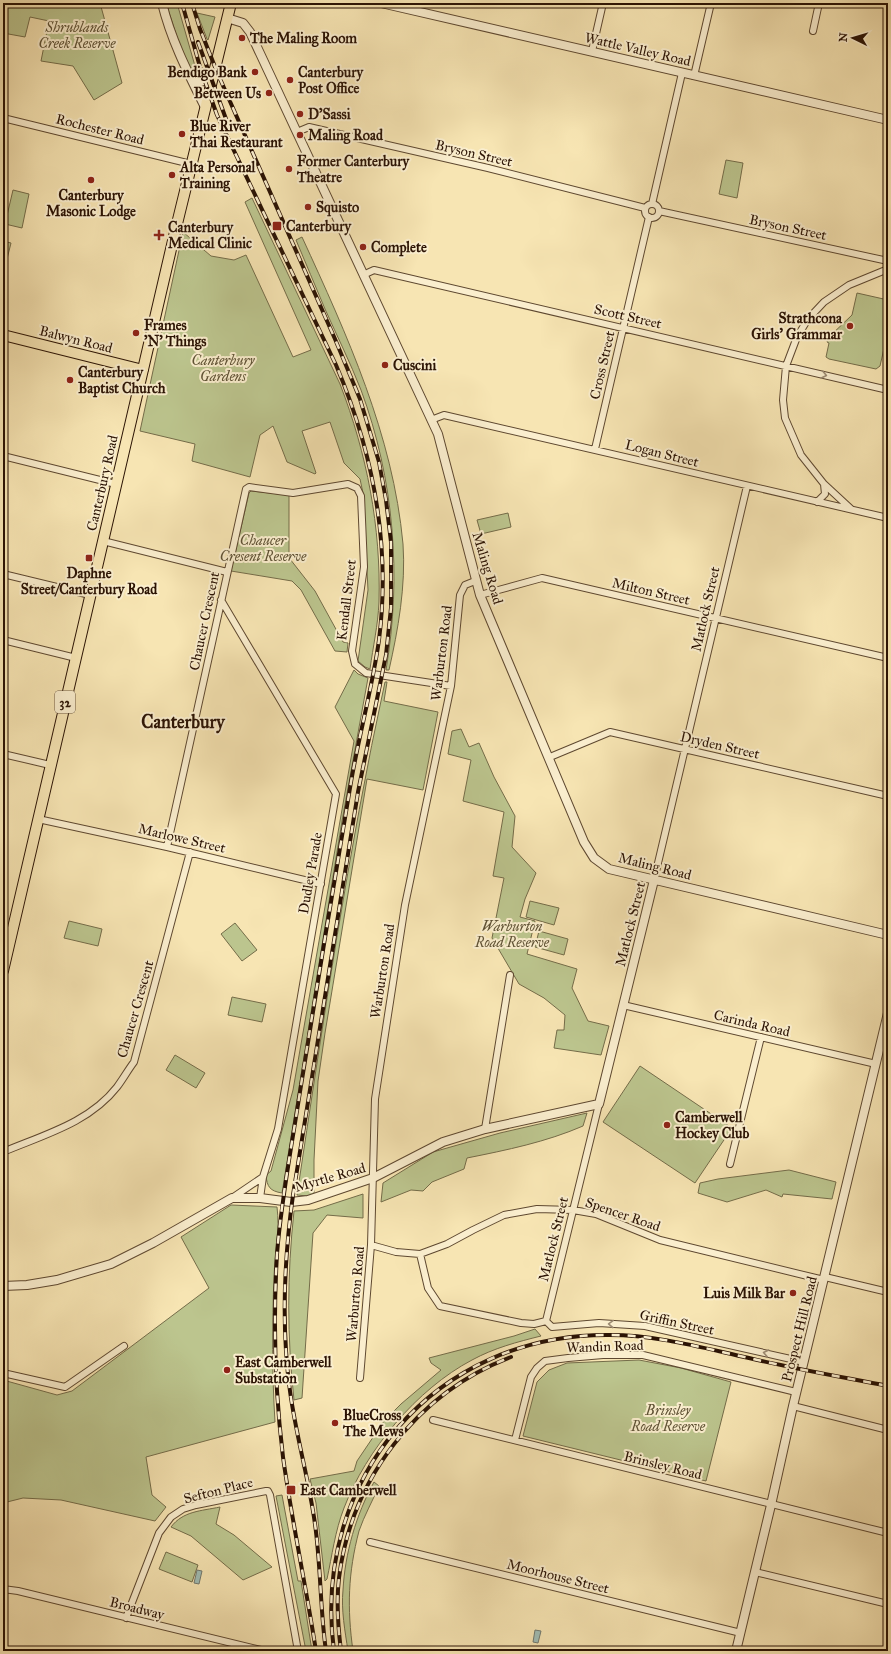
<svg xmlns="http://www.w3.org/2000/svg" width="891" height="1654" font-family="'IM FELL Great Primer',serif">
<style>
.green{fill:#bcc58e;stroke:#746c49}
.water{fill:#a0bdb6;stroke:#71796f}
.lines{fill:none;stroke-linecap:round;stroke-linejoin:round}
.minor-casing{stroke:#5e4830;stroke-width:8}
.tertiary-casing{stroke:#5e4830;stroke-width:10}
.primary-casing{stroke:#2b1304;stroke-width:12}
.minor{stroke:#faeece;stroke-width:6}
.tertiary{stroke:#faeece;stroke-width:8}
.primary{stroke:#f7e5b3;stroke-width:10}
.rail-casing{stroke:#2b1304;stroke-width:4}
.rail{stroke:#faeece;stroke-width:2.5;stroke-dasharray:8;stroke-linecap:butt}
.oneway{stroke:#9d8b73}
.poi-dot{fill:#8f2418;stroke:#faeece;stroke-width:1.5}
.labels{text-anchor:middle;stroke-width:4;stroke-linejoin:round;paint-order:stroke}
.shield{fill:#faeece;stroke:#695541;stroke-width:1}
.shield-label{font-size:13px;font-weight:bold;fill:#2b1304}
.park-label{font-size:14px;font-style:italic;fill:#5e5134;stroke:#faeece}
.poi-label{font-size:14px;font-weight:bold;fill:#2b1304;stroke:#faeece;text-anchor:start}
.street-label{font-size:14px;fill:#2b1304;stroke:#faeece}
.district-label{font-size:18px;font-weight:bold;fill:#2b1304;stroke:#faeece}
</style>
<rect width="100%" height="100%" fill="#f7e5b3"/>
<filter id="stains"><feTurbulence type="fractalNoise" baseFrequency=".005" numOctaves="4"/><feColorMatrix values="0 0 0 0 .2 0 0 0 0 .09 0 0 0 0 .02 0 0 0 .5 -.17"/></filter>
<radialGradient id="worn" r=".72"><stop offset=".6" stop-color="#630" stop-opacity="0"/><stop offset="1" stop-color="#630" stop-opacity=".3"/></radialGradient>
<!-- green -->
<path class="green" d="M3,3H100L122,83L94,100L73,66L41,61L49,21L30,17L25,37L3,33Z
M166,3H177L197,73L199,72L198,77H193L183,56Z
M197,13L215,17L208,40L207,39Z
M726,160L743,163L737,198L719,194Z
M13,190L29,194L22,228L5,224Z
M252,198L340,384C367,454 381,527 379,602C378,625 373,647 370,669L365,667L358,661L368,590L363,493L360,479L344,463L330,422L302,431L316,473L315,474L287,462L273,426L260,435L250,477L192,461L195,444L140,431L183,232L211,256L234,260L246,255L293,357L311,350L245,202Z
M302,237C347,335 393,435 403,544C406,586 398,630 389,670H386C402,576 394,479 361,390C350,362 337,336 325,309C315,286 306,263 296,240Z
M3,241L11,243L7,259L3,258Z
M857,293L888,300V331L880,366L876,369L829,359L826,357L829,343L827,342L829,337L852,315Z
M251,491L289,495V554L290,559L315,591L343,642L348,643L347,652L335,651L301,590L292,581L231,571L249,493Z
M508,513L511,527L481,534L477,520Z
M354,670L358,674L368,678L342,821L282,1193C270,1191 267,1187 266,1175L271,1171L293,1090L354,741L335,707Z
M385,682H387L384,701L438,712L423,790L367,779L325,1033L318,1081L314,1160V1194L307,1196L297,1195C323,1023 348,851 385,682Z
M461,729L469,747L479,743L494,777L515,816L512,847L536,873L525,899L520,917L535,921L527,954L577,969L572,988L588,1021L609,1026L601,1055L554,1048L557,1030H564L565,1015L544,998L519,984L492,938L504,878L493,876L504,812L463,801L471,760L448,754L452,731Z
M530,901L559,908L554,925L526,917Z
M69,921L102,929L98,946L64,938Z
M235,923L257,950L242,961L221,934Z
M539,931L568,939L564,955L535,947Z
M232,997L266,1004L262,1022L228,1015Z
M175,1055L205,1073L196,1088L166,1070Z
M640,1066L732,1128L695,1183L603,1122Z
M587,1113L583,1126C546,1142 507,1150 467,1158L464,1169L432,1182L423,1191L411,1190L381,1202L383,1183L433,1152L500,1133Z
M789,1170L836,1182L832,1199L783,1194L782,1197L766,1190L727,1202L698,1193L700,1183L718,1179Z
M363,1194V1218L327,1215L313,1233L302,1398L294,1400C287,1337 287,1275 294,1211L314,1210Z
M231,1205L277,1207C280,1229 275,1253 274,1276C272,1325 272,1374 275,1422L146,1457L152,1495L166,1507L155,1521L61,1500L23,1498L3,1503V1380L57,1395L72,1391L209,1288L181,1237Z
M535,1329L541,1336C517,1342 494,1348 472,1360C417,1389 366,1450 344,1508C335,1531 332,1556 327,1579L325,1581L316,1503L310,1479L354,1471L357,1461L384,1421L401,1404L441,1370L431,1363L429,1358L514,1336Z
M639,1360L681,1368L731,1382L706,1481L523,1436L537,1382L549,1370L567,1363Z
M374,1482L379,1486C373,1500 364,1516 359,1531C348,1573 347,1608 353,1651H348C345,1631 341,1610 343,1590C345,1553 356,1515 374,1482Z
M282,1495L298,1581H301L312,1651H306L276,1496Z
M220,1507L216,1524L234,1535L272,1567L243,1580L191,1536L171,1527C183,1511 201,1511 220,1507Z
M166,1552L198,1565L192,1582L159,1569Z"/>
<!-- water -->
<path class="water" d="M197,1570L202,1571L199,1584L194,1583Z
M535,1630L541,1631L538,1643L533,1642Z"/>
<g class="lines">
<defs>
<path id="minor" d="M813,31L819,3
M592,51L603,3
M694,76L711,3
M3,118L191,164
M297,132L309,127L488,168L645,208
M645 211a7 7 0 1 1 14 0a7 7 0 1 1-14 0Z
M652,204L682,73
M659,211L888,261
M363,275L374,270L888,390
M431,420L444,415L888,518
M595,449L649,217
M3,456L116,484
M817,502L825,494L824,484
M851,509L824,484L801,455L785,418L783,400L786,366L797,337L808,319L824,302L849,285L888,269
M103,541L227,572
M3,574L90,595
M480,595L542,578L888,658
M221,600L336,794L278,1129L263,1177L260,1198
M3,640L76,658
M3,754L50,765
M550,757L610,732L888,796
M38,819L167,847L321,884
M167,847L246,489L249,487L293,493L348,484L357,488L361,496L364,567L352,651L355,664L366,673L451,686
M654,880L747,486
M3,932L11,935
M623,1005L876,1064
M485,1129L510,975
M3,1152C43,1135 89,1123 117,1087C123,1079 128,1070 134,1062L190,852
M730,1164L761,1037
M232,1198L263,1177
M371,1245L396,1252L420,1254L447,1244L473,1230L504,1215L537,1209L573,1210L596,1214L660,1240L824,1280
M420,1254L428,1288L440,1306L521,1323L534,1324L546,1321
M825,1277L888,1292
M546,1321L552,1327L599,1323L645,1326L804,1362
M546,1321L599,1104
M3,1373L65,1387L124,1346
M360,1378L371,1245L375,1099L405,905L451,686L460,595L465,585L475,581
M793,1406L888,1430
M433,1420L888,1533
M515,1440L531,1377L537,1368L545,1361L568,1358L603,1355H643L796,1392
M370,1542L741,1633
M755,1572L888,1604
M3,1589L18,1591L265,1651
M126,1618L159,1533L171,1517L183,1509L196,1505L266,1491H268L270,1495L298,1651"/>
<path id="tertiary" d="M162,3C171,40 188,73 205,107
M381,3L888,120
M227,18L243,23L250,32L438,434L480,595L584,842L594,858L609,869L888,935
M191,78C200,84 204,82 213,76
M3,1286L27,1285L57,1280L111,1264L153,1243L232,1198H260L291,1202L308,1200L373,1178L443,1142L485,1129L599,1104L654,880
M736,1651L771,1505L793,1406L888,1013"/>
<path id="primary" d="M3,335L143,370
M3,971L175,232L231,3"/>
</defs>
<!-- minor casing -->
<use href="#minor" class="minor-casing"/>
<!-- tertiary casing -->
<use href="#tertiary" class="tertiary-casing"/>
<!-- primary casing -->
<use href="#primary" class="primary-casing"/>
<!-- minor -->
<use href="#minor" class="minor"/>
<!-- tertiary -->
<use href="#tertiary" class="tertiary"/>
<!-- primary -->
<use href="#primary" class="primary"/>
<defs>
<path id="rail" d="M182,3L200,67L217,115L336,365C373,452 391,545 379,640C372,690 358,738 350,788C333,891 315,995 299,1098C291,1150 281,1202 277,1254C273,1321 275,1391 283,1457C292,1522 306,1586 316,1651
M192,3L200,29L217,72L335,339L360,399L379,462L386,500L391,542V608L386,655L358,792L293,1195C284,1260 281,1325 290,1391C296,1436 309,1480 315,1524C321,1567 320,1609 326,1651
M198,42L230,130
M334,1651C311,1479 435,1333 610,1335C657,1335 703,1348 749,1358C795,1369 842,1377 888,1386
M341,1651C338,1627 336,1603 339,1578C351,1479 417,1393 511,1357"/>
</defs>
<!-- rail casing -->
<use href="#rail" class="rail-casing"/>
<!-- rail -->
<use href="#rail" class="rail"/>
</g>
<!-- one-way arrows -->
<defs><path id="oneway-chevron" d="M-2-3.5L2.5 0L-2 3.5" fill="none" stroke-width="1.6" stroke-linecap="round" stroke-linejoin="round"/></defs>
<g class="oneway">
<use href="#oneway-chevron" transform="translate(824 375) rotate(13)"/>
<use href="#oneway-chevron" transform="translate(611 1324) rotate(-178)"/>
<use href="#oneway-chevron" transform="translate(766 1353) rotate(-168)"/>
</g>
<!-- markers -->
<g class="poi-dot">
<circle cx="242" cy="38" r="4"/>
<circle cx="255" cy="72" r="4"/>
<circle cx="290" cy="80" r="4"/>
<circle cx="269" cy="93" r="4"/>
<circle cx="300" cy="114" r="4"/>
<circle cx="182" cy="134" r="4"/>
<circle cx="300" cy="135" r="4"/>
<circle cx="289" cy="169" r="4"/>
<circle cx="172" cy="175" r="4"/>
<circle cx="91" cy="180" r="4"/>
<circle cx="308" cy="207" r="4"/>
<rect x="272" y="221" width="10" height="10" rx="2"/>
<path d="M157 229h4v4h4v4h-4v4h-4v-4h-4v-4h4z"/>
<circle cx="363" cy="247" r="4"/>
<circle cx="850" cy="326" r="4"/>
<circle cx="136" cy="333" r="4"/>
<circle cx="385" cy="365" r="4"/>
<circle cx="70" cy="380" r="4"/>
<rect x="85" y="554" width="8" height="8" rx="2"/>
<circle cx="667" cy="1125" r="4"/>
<circle cx="793" cy="1293" r="4"/>
<circle cx="227" cy="1370" r="4"/>
<circle cx="335" cy="1423" r="4"/>
<rect x="286" y="1485" width="10" height="10" rx="2"/>
</g>
<g class="labels">
<!-- shield labels -->
<rect class="shield" x="55" y="691" width="20" height="22" rx="3"/>
<g class="shield-label">
<text x="65" y="707">32</text>
</g>
<!-- park labels -->
<g class="park-label">
<text x="77" y="32">Shrublands<tspan x="77" dy="16">Creek Reserve</tspan></text>
<text x="223" y="365">Canterbury<tspan x="223" dy="16">Gardens</tspan></text>
<text x="263" y="545">Chaucer<tspan x="263" dy="16">Cresent Reserve</tspan></text>
<text x="512" y="931">Warburton<tspan x="512" dy="16">Road Reserve</tspan></text>
<text x="668" y="1415">Brinsley<tspan x="668" dy="16">Road Reserve</tspan></text>
</g>
<!-- poi labels -->
<g class="poi-label">
<text x="250" y="43">The Maling Room</text>
<text x="247" y="77" text-anchor="end">Bendigo Bank</text>
<text x="298" y="77">Canterbury<tspan x="298" dy="16">Post Office</tspan></text>
<text x="261" y="98" text-anchor="end">Between Us</text>
<text x="308" y="119">D'Sassi</text>
<text x="190" y="131">Blue River<tspan x="190" dy="16">Thai Restaurant</tspan></text>
<text x="308" y="140">Maling Road</text>
<text x="297" y="166">Former Canterbury<tspan x="297" dy="16">Theatre</tspan></text>
<text x="180" y="172">Alta Personal<tspan x="180" dy="16">Training</tspan></text>
<text x="91" y="200" text-anchor="middle">Canterbury<tspan x="91" dy="16">Masonic Lodge</tspan></text>
<text x="316" y="212">Squisto</text>
<text x="286" y="231">Canterbury</text>
<text x="168" y="232">Canterbury<tspan x="168" dy="16">Medical Clinic</tspan></text>
<text x="371" y="252">Complete</text>
<text x="842" y="323" text-anchor="end">Strathcona<tspan x="842" dy="16">Girls' Grammar</tspan></text>
<text x="144" y="330">Frames<tspan x="144" dy="16">'N' Things</tspan></text>
<text x="393" y="370">Cuscini</text>
<text x="78" y="377">Canterbury<tspan x="78" dy="16">Baptist Church</tspan></text>
<text x="89" y="578" text-anchor="middle">Daphne<tspan x="89" dy="16">Street/Canterbury Road</tspan></text>
<text x="675" y="1122">Camberwell<tspan x="675" dy="16">Hockey Club</tspan></text>
<text x="785" y="1298" text-anchor="end">Luis Milk Bar</text>
<text x="235" y="1367">East Camberwell<tspan x="235" dy="16">Substation</tspan></text>
<text x="343" y="1420">BlueCross<tspan x="343" dy="16">The Mews</tspan></text>
<text x="300" y="1495">East Camberwell</text>
</g>
<!-- street labels -->
<g class="street-label">
<text transform="translate(638 49) rotate(13)" y="5">Wattle Valley Road</text>
<text transform="translate(100 129) rotate(14)" y="5">Rochester Road</text>
<text transform="translate(474 153) rotate(13)" y="5">Bryson Street</text>
<text transform="translate(788 227) rotate(12)" y="5">Bryson Street</text>
<text transform="translate(628 316) rotate(13)" y="5">Scott Street</text>
<text transform="translate(76 339) rotate(14)" y="5">Balwyn Road</text>
<text transform="translate(602 365) rotate(-77)" y="5">Cross Street</text>
<text transform="translate(662 453) rotate(14)" y="5">Logan Street</text>
<text transform="translate(102 483) rotate(-77)" y="5">Canterbury Road</text>
<text transform="translate(488 568) rotate(73)" y="5">Maling Road</text>
<text transform="translate(651 591) rotate(13)" y="5">Milton Street</text>
<text transform="translate(346 600) rotate(-83)" y="5">Kendall Street</text>
<text transform="translate(705 609) rotate(-77)" y="5">Matlock Street</text>
<text transform="translate(204 621) rotate(-78)" y="5">Chaucer Crescent</text>
<text transform="translate(441 653) rotate(-83)" y="5">Warburton Road</text>
<text transform="translate(720 745) rotate(13)" y="5">Dryden Street</text>
<text transform="translate(182 838) rotate(13)" y="5">Marlowe Street</text>
<text transform="translate(655 866) rotate(14)" y="5">Maling Road</text>
<text transform="translate(310 873) rotate(-80)" y="5">Dudley Parade</text>
<text transform="translate(630 924) rotate(-76)" y="5">Matlock Street</text>
<text transform="translate(382 971) rotate(-81)" y="5">Warburton Road</text>
<text transform="translate(135 1009) rotate(-74)" y="5">Chaucer Crescent</text>
<text transform="translate(752 1023) rotate(13)" y="5">Carinda Road</text>
<text transform="translate(330 1177) rotate(-16)" y="5">Myrtle Road</text>
<text transform="translate(623 1214) rotate(19)" y="5">Spencer Road</text>
<text transform="translate(553 1239) rotate(-76)" y="5">Matlock Street</text>
<text transform="translate(355 1294) rotate(-85)" y="5">Warburton Road</text>
<text transform="translate(677 1322) rotate(12)" y="5">Griffin Street</text>
<text transform="translate(799 1329) rotate(-76)" y="5">Prospect Hill Road</text>
<text transform="translate(605 1346) rotate(-2)" y="5">Wandin Road</text>
<text transform="translate(663 1465) rotate(14)" y="5">Brinsley Road</text>
<text transform="translate(218 1490) rotate(-14)" y="5">Sefton Place</text>
<text transform="translate(558 1576) rotate(14)" y="5">Moorhouse Street</text>
<text transform="translate(137 1608) rotate(14)" y="5">Broadway</text>
</g>
<!-- district labels -->
<g class="district-label">
<text x="183" y="728">Canterbury</text>
</g>
</g>
<!-- margin -->
<rect width="891" height="1654" fill="none" stroke="#f7e5b3" stroke-width="16"/>
<rect x="4" y="4" width="883" height="1646" fill="none" stroke="#2b1304" stroke-width="2"/>
<rect x="8" y="8" width="875" height="1638" fill="none" stroke="#2b1304"/>
<!-- north arrow -->
<g transform="translate(853 38) rotate(275)" stroke="#faeece" stroke-width="3" paint-order="stroke">
<path d="M0-3L7 15L0 10L-7 15Z" fill="#2b1304"/>
<text y="-6" font-size="11" font-weight="bold" text-anchor="middle" fill="#2b1304">N</text>
</g>
<rect width="100%" height="100%" filter="url(#stains)"/>
<rect width="100%" height="100%" fill="url(#worn)"/>
</svg>
